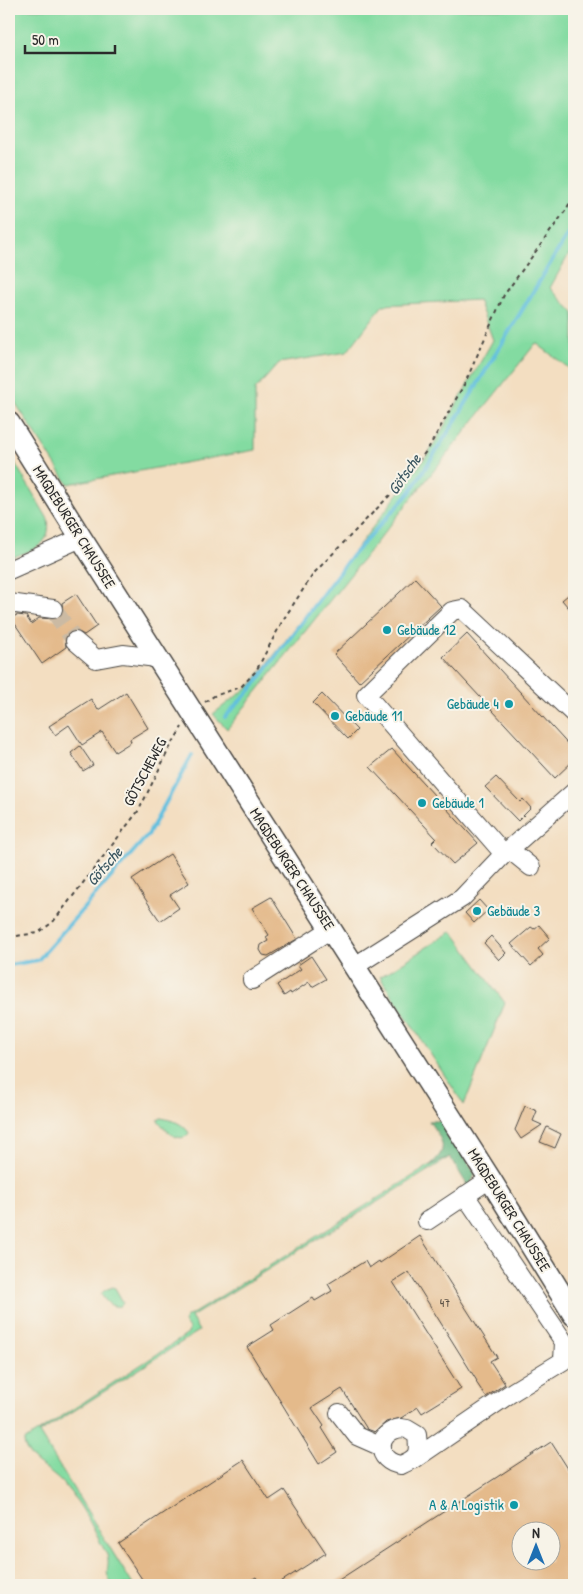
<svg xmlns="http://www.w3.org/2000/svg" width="583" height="1594" font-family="'Patrick Hand',sans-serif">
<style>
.green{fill:#83dba1;stroke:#578366}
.forest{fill:#6abb87;stroke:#4a7359}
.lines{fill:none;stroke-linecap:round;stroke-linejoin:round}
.stream{stroke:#60bfdf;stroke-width:4}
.building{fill:#e4ba8b;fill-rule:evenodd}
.minor-tunnel{stroke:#cbbaa3;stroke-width:18;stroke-dasharray:18 9;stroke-linecap:butt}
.minor-casing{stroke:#494642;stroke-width:20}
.major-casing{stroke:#494642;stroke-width:24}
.path{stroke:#494642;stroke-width:2;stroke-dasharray:4 4;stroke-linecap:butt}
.minor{stroke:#fff;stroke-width:18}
.major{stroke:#fff;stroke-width:21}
.culture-dot{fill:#0f9aa8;stroke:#f7f3e8;stroke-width:2}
.labels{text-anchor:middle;stroke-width:4;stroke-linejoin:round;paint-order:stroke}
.number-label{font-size:12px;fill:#594f43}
.street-label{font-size:15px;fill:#2b2b2b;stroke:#f7f3e8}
.culture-label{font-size:15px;fill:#0d838f;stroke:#f7f3e8;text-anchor:start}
.water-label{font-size:16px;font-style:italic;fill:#3b5761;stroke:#f7f3e8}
</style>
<rect width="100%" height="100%" fill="#f7f3e8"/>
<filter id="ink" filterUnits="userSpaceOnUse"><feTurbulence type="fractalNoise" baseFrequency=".02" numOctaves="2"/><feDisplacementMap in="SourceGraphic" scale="10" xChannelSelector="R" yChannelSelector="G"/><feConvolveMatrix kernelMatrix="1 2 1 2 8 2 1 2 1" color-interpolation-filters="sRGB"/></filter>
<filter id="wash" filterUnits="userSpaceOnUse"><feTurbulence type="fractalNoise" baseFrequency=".0096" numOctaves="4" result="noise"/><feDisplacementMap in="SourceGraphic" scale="20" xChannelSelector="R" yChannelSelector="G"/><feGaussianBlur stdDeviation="1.12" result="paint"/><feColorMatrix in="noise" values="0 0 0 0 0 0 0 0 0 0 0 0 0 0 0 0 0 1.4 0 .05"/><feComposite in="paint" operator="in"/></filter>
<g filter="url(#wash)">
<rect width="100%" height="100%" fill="#f3dec1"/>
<!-- green -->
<path class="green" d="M9,9H574V245L550,288L574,313V372L536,343L227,729L213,714L252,684L389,506L430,451L493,340L478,300L383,305L347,352L279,363L255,390V450L68,484L9,393Z
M9,453L48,519C52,545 34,550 13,557L9,527Z
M452,931L505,1003L464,1105L380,977Z
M161,1118C172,1120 183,1123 189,1133C180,1146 164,1129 158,1120Z
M450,1157L191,1317L199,1331L39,1433L133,1585H113C102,1570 111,1569 107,1555C93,1529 81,1500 59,1480C48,1469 24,1458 24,1441L188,1334L189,1329L184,1322L186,1318L429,1166Z
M113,1287L115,1288L123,1302L121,1306C111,1308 106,1302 101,1294L105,1290Z"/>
<!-- forest -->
<path class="forest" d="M429,1121H443L475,1174L469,1188L450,1157L429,1166C451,1148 442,1141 429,1121Z"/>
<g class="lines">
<!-- stream -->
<path class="stream" d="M225,717L253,687L349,559L410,492L454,423L574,224
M9,965L38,960L148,835L192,755"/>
</g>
<g id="blocks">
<!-- building -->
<path class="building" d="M415,578L441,606L359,682L334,654Z
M574,590V614L562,600Z
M76,594L97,626L84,635L77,631H71L67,634L65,639L66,647L42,664L11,618L17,615L26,616L31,624L39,618L57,619L61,616L63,611L62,603Z
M467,634L574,751V760L555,778L443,657Z
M126,692L148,728L130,739L131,742L115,752L102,732L82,745L69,725L55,735L49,726L91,699L98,710Z
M322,694L357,730L348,739L313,703Z
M80,746L93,765L83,771L71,753Z
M392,749L478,843L453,864L432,842L436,838L370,767Z
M496,777L520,802L523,799L531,808L518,821L485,787Z
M170,854L189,883L170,895L179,908L160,921L132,879Z
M271,897L297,939L268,956L263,955L260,950L261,945L268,941L266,937L269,935L252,908Z
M479,900L488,910L474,923L465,913Z
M539,925L550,938L538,949L543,955L531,966L511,944L531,927L534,929Z
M491,936L506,953L499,960L484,943Z
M311,956L326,979L312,987L309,982L291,994L290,992L284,996L277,985L301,969L298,965Z
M525,1106L537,1111L533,1121L542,1125L521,1139L515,1130Z
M547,1127L561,1134L555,1148L540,1142Z
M420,1236L497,1357L490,1361L505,1384L486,1397L476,1382L477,1381L409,1272L393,1282L461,1389L422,1413L418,1407L401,1418L386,1422L375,1432L367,1429L342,1389L312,1408L324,1426L322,1428L337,1452L319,1464L247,1347L274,1330L271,1325L313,1298L315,1301L332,1291L328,1284L365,1261L369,1268L379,1261L380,1263Z
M551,1442L574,1478V1585H331ZM520,1532H550V1562H520Z
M243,1460L269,1500L284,1490L326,1553L276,1585H261L256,1577L243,1585H146L118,1543Z"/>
</g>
</g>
<g filter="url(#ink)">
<use href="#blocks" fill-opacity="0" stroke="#494642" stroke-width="1"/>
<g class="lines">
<!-- minor-tunnel -->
<path class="minor-tunnel" d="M53,609L75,641"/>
<defs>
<path id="minor" d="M9,570L81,538
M9,603L53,609
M75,641L96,659L123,654L157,658
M510,850L531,867
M504,854L366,695L452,611L462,609L574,714
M355,966L462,898L504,854L574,792
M252,980L331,929
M427,1221L490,1179
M339,1413L357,1436L382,1447
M401,1428L407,1429L417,1435C419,1454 419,1457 401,1465C375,1462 375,1432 401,1428Z
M413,1460L514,1391L563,1361L564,1342L465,1195"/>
<path id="major" d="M9,423L81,538L490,1179L574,1315"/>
</defs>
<!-- minor casing -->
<use href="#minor" class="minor-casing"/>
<!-- major casing -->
<use href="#major" class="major-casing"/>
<!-- path -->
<path class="path" d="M205,702L214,696L241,687L256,671L283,620L314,573L395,490L428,449L465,383L504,295L566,210L574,195
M9,937L38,933L53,922L139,810L168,751L182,727"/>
<!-- minor -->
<use href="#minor" class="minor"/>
<!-- major -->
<use href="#major" class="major"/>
</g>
</g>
<!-- markers -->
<g class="culture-dot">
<circle cx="387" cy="630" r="5"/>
<circle cx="509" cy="704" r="5"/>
<circle cx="335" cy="716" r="5"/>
<circle cx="422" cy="803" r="5"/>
<circle cx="477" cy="911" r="5"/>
<circle cx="514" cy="1505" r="5"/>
</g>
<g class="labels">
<!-- number labels -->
<g class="number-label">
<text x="445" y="1307">47</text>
</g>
<!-- street labels -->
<g class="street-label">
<text transform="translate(74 527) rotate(58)" y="5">MAGDEBURGER CHAUSSEE</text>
<text transform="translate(145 772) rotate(-62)" y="5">GÖTSCHEWEG</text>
<text transform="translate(292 869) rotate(57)" y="5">MAGDEBURGER CHAUSSEE</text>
<text transform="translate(509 1210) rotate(58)" y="5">MAGDEBURGER CHAUSSEE</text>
</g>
<!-- culture labels -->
<g class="culture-label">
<text x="397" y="635">Gebäude 12</text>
<text x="499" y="709" text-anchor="end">Gebäude 4</text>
<text x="345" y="721">Gebäude 11</text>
<text x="432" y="808">Gebäude 1</text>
<text x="487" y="916">Gebäude 3</text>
<text x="504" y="1510" text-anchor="end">A &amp; A Logistik</text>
</g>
<!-- water labels -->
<g class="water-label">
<text transform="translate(404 474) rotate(-55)" y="6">Götsche</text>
<text transform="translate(104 866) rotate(-49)" y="6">Götsche</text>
</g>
</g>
<!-- margin -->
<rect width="583" height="1594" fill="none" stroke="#f7f3e8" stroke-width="30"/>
<!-- north arrow -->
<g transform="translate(536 1546)"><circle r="24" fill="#f7f3e8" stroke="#a5a39c"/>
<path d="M0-4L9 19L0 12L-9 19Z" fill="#1f6fb2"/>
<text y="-8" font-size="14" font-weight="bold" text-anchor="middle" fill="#2b2b2b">N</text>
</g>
<!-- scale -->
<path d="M25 45v8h90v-8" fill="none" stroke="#2b2b2b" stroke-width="2.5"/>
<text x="32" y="45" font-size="15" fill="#2b2b2b" stroke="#f7f3e8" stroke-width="4" paint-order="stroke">50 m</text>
</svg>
